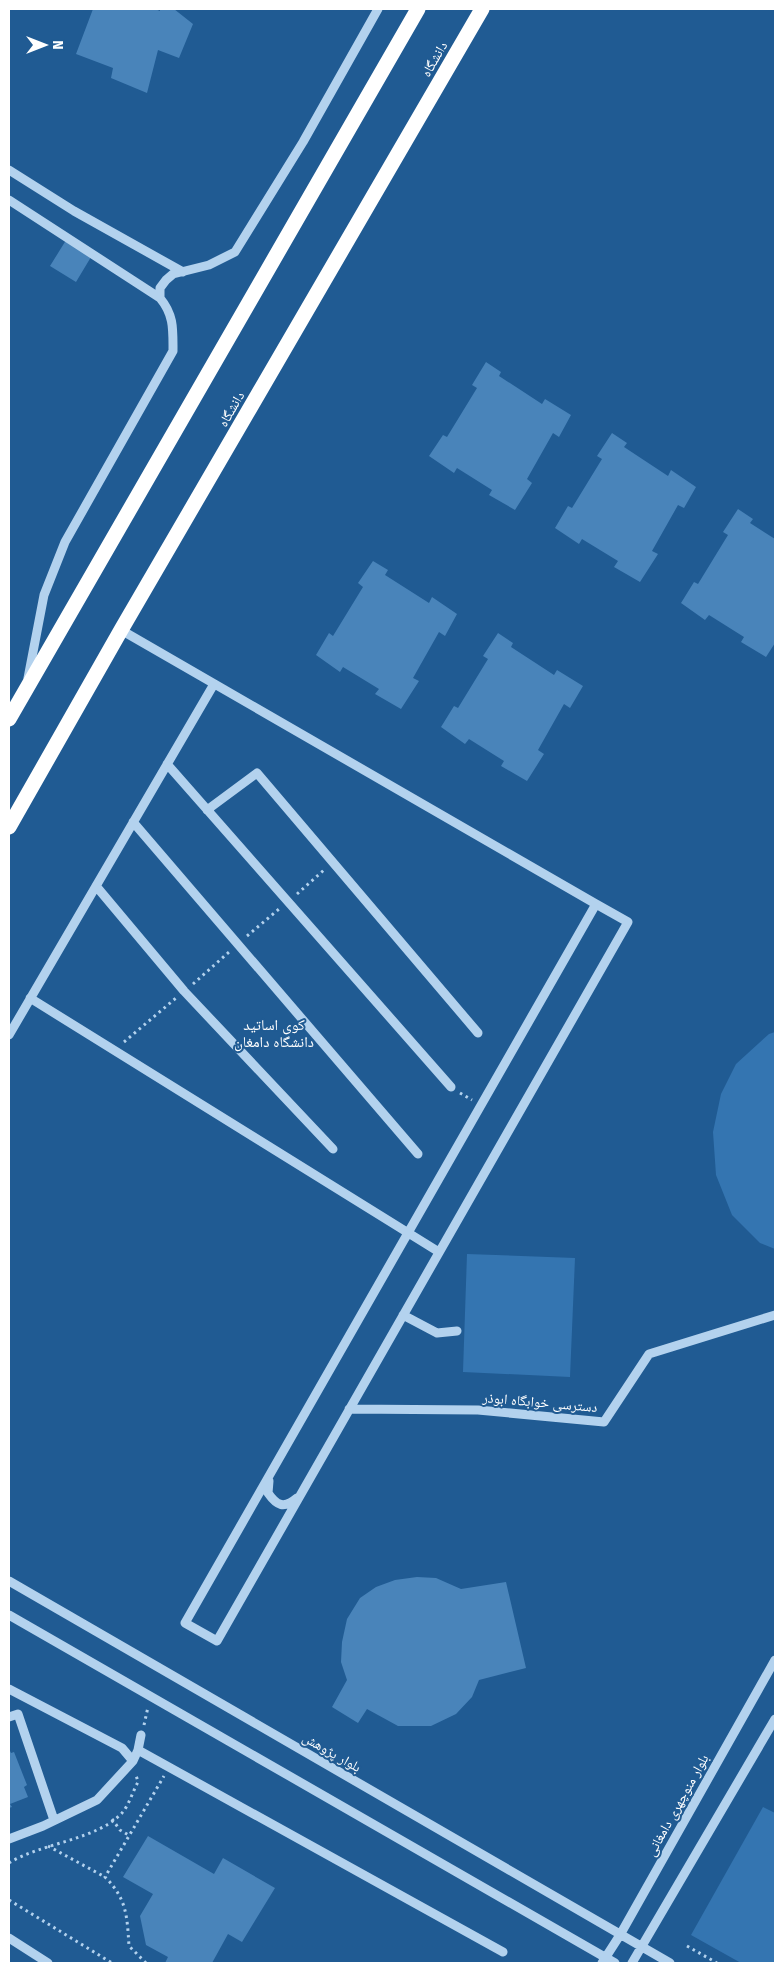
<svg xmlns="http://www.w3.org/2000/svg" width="784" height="1972" font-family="'Fira Sans','Noto Naskh Arabic',sans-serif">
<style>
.green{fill:#3475b1}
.building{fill:#4984ba}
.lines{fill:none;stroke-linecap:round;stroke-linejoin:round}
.path{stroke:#b3d2ee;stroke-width:3;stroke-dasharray:2.5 4;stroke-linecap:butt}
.minor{stroke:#b3d2ee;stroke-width:9}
.highway{stroke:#fff;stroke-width:15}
.labels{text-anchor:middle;stroke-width:4;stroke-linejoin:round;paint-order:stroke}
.street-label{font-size:14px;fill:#fff;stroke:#205b93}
.neighbourhood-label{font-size:15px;fill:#fff;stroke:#205b93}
</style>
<rect width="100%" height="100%" fill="#205b93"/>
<!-- green -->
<path class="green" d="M775,1032V1249L760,1243L732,1215L716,1175L713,1132L721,1094L736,1064L769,1034Z
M467,1254L575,1258L570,1377L463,1372Z
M763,1807L775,1813V1963H741L691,1935Z"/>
<!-- building -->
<path class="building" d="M93,9H155L160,11V9H174L193,24L179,58L158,50L147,93L111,78L113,68L76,54Z
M68,237L94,252L76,282L50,266Z
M486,362L501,372L499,376L542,404L545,399L571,415L559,437L553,433L527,479L532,483L515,510L489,495L492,490L457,468L454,473L429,456L443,435L447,437L477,388L472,385Z
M612,433L627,443L624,447L668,476L671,470L696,487L684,508L678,505L652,551L658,554L640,582L614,567L618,561L582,539L579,544L555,528L568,506L572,508L602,459L597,456Z
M738,509L753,519L750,523L775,539V643L766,657L741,642L744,637L709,615L705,620L681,603L694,582L698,584L728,535L723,532Z
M373,561L388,570L385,575L429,603L432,597L457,614L445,636L439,632L413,678L419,681L401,709L375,694L379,689L343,667L340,672L316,655L329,633L333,636L363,587L358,583Z
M498,633L513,643L511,647L554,675L557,670L583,686L570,708L564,704L538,750L544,754L527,781L501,766L504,761L469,739L465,744L441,727L454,706L458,708L488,659L483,656Z
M417,1577L436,1578L461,1589L506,1582L526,1668L479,1680L472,1697L456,1714L431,1726H398L367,1709L358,1723L332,1707L347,1680L341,1662L342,1642L347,1619L360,1598L376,1587L395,1580Z
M9,1749L11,1753L14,1752L27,1785L24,1787L28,1797L10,1804L12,1807L9,1808Z
M148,1836L214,1874L223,1858L275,1888L242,1942L228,1934L212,1963H165L168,1957L146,1945L140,1916L153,1894L123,1877Z"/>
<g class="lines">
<!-- path -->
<path class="path" d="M297,894L324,870
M247,936L279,909
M193,984L229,952
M124,1042L176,998
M460,1093L472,1100
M144,1725L148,1707
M112,1819L120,1830L130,1836
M48,1846L105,1877
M9,1863C41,1843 97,1840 122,1813C129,1805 133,1791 138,1782L136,1775
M9,1900L112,1963
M687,1946L717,1963
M146,1963L129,1946C127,1916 127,1899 105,1877L164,1776"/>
<!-- minor -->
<path class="minor" d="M9,170L74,211L183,272
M9,200L160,298
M121,630L596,904L628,922L217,1641L185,1623L596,904
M28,678L44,595L65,542L173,351C173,329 174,315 160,298V288L166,280L173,274L209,265L235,252L303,142L378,9
M167,764L451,1087
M207,810L257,773L478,1033
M133,822L418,1154
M96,886L184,991L333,1149
M30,998L439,1252
M9,1035L214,684
M403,1315L437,1333L457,1331
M349,1409L478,1410L604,1422L649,1354L775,1315
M269,1481L268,1493C277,1506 284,1509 297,1498
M9,1581L670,1963
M9,1615L615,1963
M9,1689L122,1748L133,1761
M9,1717L18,1714L54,1820
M138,1750L503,1952
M9,1839L43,1826L97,1800L133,1761L138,1750L141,1735
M9,1938L48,1963
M602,1963L620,1935L775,1660
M632,1963L775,1719"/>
<!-- highway -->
<path class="highway" d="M9,719L418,9
M9,827L121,630L482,9"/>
</g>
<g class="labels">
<!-- street labels -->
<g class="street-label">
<text transform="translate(434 59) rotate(-60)" y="5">دانشگاه</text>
<text transform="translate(231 409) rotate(-60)" y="5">دانشگاه</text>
<text transform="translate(540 1402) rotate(5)" y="5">دسترسی خوابگاه ابوذر</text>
<text transform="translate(332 1752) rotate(30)" y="5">بلوار پژوهش</text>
<text transform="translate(677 1805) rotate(-61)" y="5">بلوار منوچهری دامغانی</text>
</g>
<!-- neighbourhood labels -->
<g class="neighbourhood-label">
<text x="274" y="1030">کوی اساتید<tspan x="274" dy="17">دانشگاه دامغان</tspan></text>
</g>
</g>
<!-- border -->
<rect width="784" height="1972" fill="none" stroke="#ffffff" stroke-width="20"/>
<!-- north arrow -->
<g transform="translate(45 45) rotate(90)" stroke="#205b93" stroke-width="4" paint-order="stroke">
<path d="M0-4L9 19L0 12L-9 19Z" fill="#ffffff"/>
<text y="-8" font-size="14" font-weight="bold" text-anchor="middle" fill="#ffffff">N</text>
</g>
</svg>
